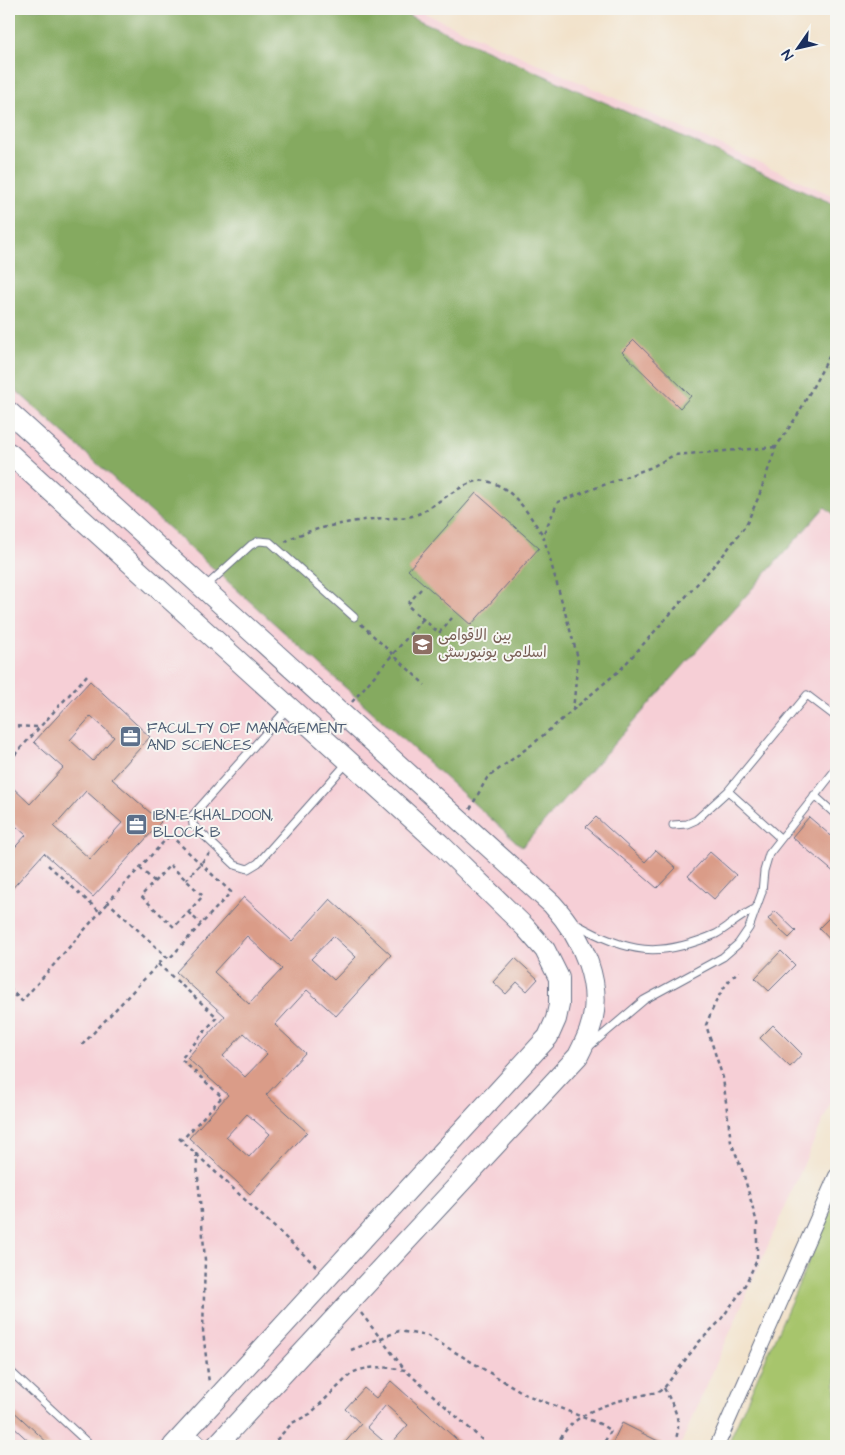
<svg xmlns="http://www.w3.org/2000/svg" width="845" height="1455" font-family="'Architects Daughter','Playpen Sans Arabic',sans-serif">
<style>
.built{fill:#f6cfd6}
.green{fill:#a7c56c;stroke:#617a65}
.forest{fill:#85aa60;stroke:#506c5f}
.building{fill:#da9c88;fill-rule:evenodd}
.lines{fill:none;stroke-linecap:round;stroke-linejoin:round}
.lane-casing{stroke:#666e84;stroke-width:9}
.street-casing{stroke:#666e84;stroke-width:16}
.secondary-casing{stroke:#666e84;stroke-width:22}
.path{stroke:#666e84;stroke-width:2.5;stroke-dasharray:4 4;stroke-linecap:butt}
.lane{stroke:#fff;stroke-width:7}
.street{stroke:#fff;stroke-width:14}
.secondary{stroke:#fff;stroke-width:20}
.labels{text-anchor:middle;stroke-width:4;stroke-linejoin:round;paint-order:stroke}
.education-label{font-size:15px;fill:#785e54;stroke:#f6f6f2;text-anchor:start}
.service-label{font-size:15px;fill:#4e5e75;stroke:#f6f6f2;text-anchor:start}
</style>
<rect width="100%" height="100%" fill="#f6f6f2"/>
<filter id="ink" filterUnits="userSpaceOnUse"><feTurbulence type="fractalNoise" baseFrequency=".02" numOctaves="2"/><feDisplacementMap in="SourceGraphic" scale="10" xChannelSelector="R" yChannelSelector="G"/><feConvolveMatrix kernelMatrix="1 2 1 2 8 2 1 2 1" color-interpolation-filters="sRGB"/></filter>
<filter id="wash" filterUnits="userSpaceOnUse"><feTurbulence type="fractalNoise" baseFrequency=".0096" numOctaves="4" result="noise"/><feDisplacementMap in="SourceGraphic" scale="20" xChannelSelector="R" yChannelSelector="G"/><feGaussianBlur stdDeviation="1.12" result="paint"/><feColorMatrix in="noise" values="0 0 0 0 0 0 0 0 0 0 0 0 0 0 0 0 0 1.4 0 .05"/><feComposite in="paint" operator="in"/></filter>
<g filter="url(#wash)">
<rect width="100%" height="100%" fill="#f2e2ca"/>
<!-- built -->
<path class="built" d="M9,9H415L836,197V1091L680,1446H9Z"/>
<!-- green -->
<path class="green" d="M836,1200V1446H727Z"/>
<!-- forest -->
<path class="forest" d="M9,9H394L836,205V516L825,507L522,847L9,384Z"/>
<g id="blocks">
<!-- building -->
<path class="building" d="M634,340L691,396L680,408L622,352Z
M476,493L539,548L471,625L408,570Z
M90,681L150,737L112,779L161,822L93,897L44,853L9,892V854L26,835L9,820V784L30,804L63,768L34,742ZM91,716L114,737L93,761L70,740ZM86,791L122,823L90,859L54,827Z
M596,817L645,862L656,850L676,868L657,888L586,827Z
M809,817L836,840V874L792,837Z
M710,852L736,875L714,899L688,876Z
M244,897L292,941L330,899L391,955L336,1016L307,990L275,1025L305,1053L266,1095L307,1132L250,1194L189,1138L228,1095L187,1058L225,1016L176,972ZM247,936L282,969L249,1004L214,972ZM333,936L356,957L334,980L311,959ZM244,1033L267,1054L245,1077L223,1056ZM247,1114L270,1134L249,1157L226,1137Z
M775,911L796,931L789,938L768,919Z
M836,911V946L819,928Z
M781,951L795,965L769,991L755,978Z
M515,958L538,979L527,991L517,982L506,994L493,982Z
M773,1025L802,1054L790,1067L760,1038Z
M391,1381L464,1446H389L408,1425L386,1405L367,1427L389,1446H342L361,1424L345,1409L364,1388L376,1398Z
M9,1407L51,1446H34L9,1423Z
M622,1423L668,1446H611Z"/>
</g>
</g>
<g filter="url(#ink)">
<use href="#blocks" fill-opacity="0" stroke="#666e84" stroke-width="1"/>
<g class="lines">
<defs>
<path id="lane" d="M205,587L251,545L259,541L270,542L354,617
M287,709L192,816L193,825L235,865L248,869L258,863L347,763
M728,791L780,838
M814,795L836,815
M673,825L687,824L696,820L728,791L807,695L836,717
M576,924C629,953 658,959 716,934C727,928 741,915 755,909
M591,1045L644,1000L723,957L738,944L749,928L762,892L764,871L769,854L836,769
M9,1370L91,1446
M9,1442L14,1446"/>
<path id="street" d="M717,1446L836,1176"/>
<path id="secondary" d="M9,412L552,904C582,937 606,986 589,1032C586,1040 582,1048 578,1056L216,1446
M9,453L440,844L525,927L545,950L559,978V1005L556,1019L548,1037L173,1446
M184,1434L197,1446"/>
</defs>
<!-- lane casing -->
<use href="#lane" class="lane-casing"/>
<!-- street casing -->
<use href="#street" class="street-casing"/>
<!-- secondary casing -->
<use href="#secondary" class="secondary-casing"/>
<!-- path -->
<path class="path" d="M285,542C301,530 352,521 373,519C388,517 404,520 418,514C436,506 467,477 486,481C514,487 528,514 543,535
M421,589L407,605L439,633L452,618
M361,624L425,685
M352,702L423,619
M573,711L578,658L543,535L558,502L652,467L674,455L776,447
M9,726L39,727
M9,761L89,673
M470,809L487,778L534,743L621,669L724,554L746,525L759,496L776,447L797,416L836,344
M170,835L231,892L169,959L108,902Z
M48,865L100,912
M170,865L203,896L174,927L141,896Z
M140,868L155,882
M186,880L210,853
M188,912L201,924
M158,964L217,1017L181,1059L222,1097L182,1140
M9,988L22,1001L108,903
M9,1003L16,995
M82,1045L166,956
M179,1138L316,1266
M196,1153L205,1260L203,1331L209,1383
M361,1313L405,1370
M351,1350L399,1331L428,1336L527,1395L600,1424L611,1431L602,1446
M664,1388C675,1409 684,1423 673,1446
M559,1440L565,1446
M271,1446L292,1423L310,1414L352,1373C368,1365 388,1367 405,1370L489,1446
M557,1446C570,1408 624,1399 658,1392L664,1388L699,1342L719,1322L743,1289L757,1260V1223L743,1172L731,1142L723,1078L706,1025C714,1005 722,985 739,971"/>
<!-- lane -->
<use href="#lane" class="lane"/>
<!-- street -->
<use href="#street" class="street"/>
<!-- secondary -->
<use href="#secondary" class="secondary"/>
</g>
</g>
<!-- icons -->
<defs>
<symbol id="university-square" viewBox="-11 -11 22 22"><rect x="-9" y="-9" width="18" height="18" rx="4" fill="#8d6e63" stroke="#f6f6f2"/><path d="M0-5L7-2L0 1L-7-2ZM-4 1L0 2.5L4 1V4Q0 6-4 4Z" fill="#fff"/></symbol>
<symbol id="office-square" viewBox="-11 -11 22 22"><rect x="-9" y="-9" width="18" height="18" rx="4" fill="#5c6f8a" stroke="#f6f6f2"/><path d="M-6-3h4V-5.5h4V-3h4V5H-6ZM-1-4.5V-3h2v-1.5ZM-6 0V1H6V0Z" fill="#fff"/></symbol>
</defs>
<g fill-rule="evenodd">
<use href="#university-square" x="410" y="632" width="25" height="25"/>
<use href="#office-square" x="118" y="724" width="25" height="25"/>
<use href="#office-square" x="124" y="812" width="25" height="25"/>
</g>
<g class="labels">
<!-- education labels -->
<g class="education-label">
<text x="438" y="640">بین الاقوامی<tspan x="438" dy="17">اسلامی یونیورسٹی</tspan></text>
</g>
<!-- service labels -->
<g class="service-label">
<text x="147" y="733">FACULTY OF MANAGEMENT<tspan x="147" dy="17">AND SCIENCES</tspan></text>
<text x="153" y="820">IBN-E-KHALDOON,<tspan x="153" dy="17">BLOCK B</tspan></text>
</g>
</g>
<!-- margin -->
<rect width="845" height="1455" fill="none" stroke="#f6f6f2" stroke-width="30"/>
<!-- north arrow -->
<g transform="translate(798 48) rotate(236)" stroke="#f6f6f2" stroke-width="4" paint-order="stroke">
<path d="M0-4L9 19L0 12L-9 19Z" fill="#1b2f5e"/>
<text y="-8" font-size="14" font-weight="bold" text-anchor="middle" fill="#1b2f5e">N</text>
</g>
</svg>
